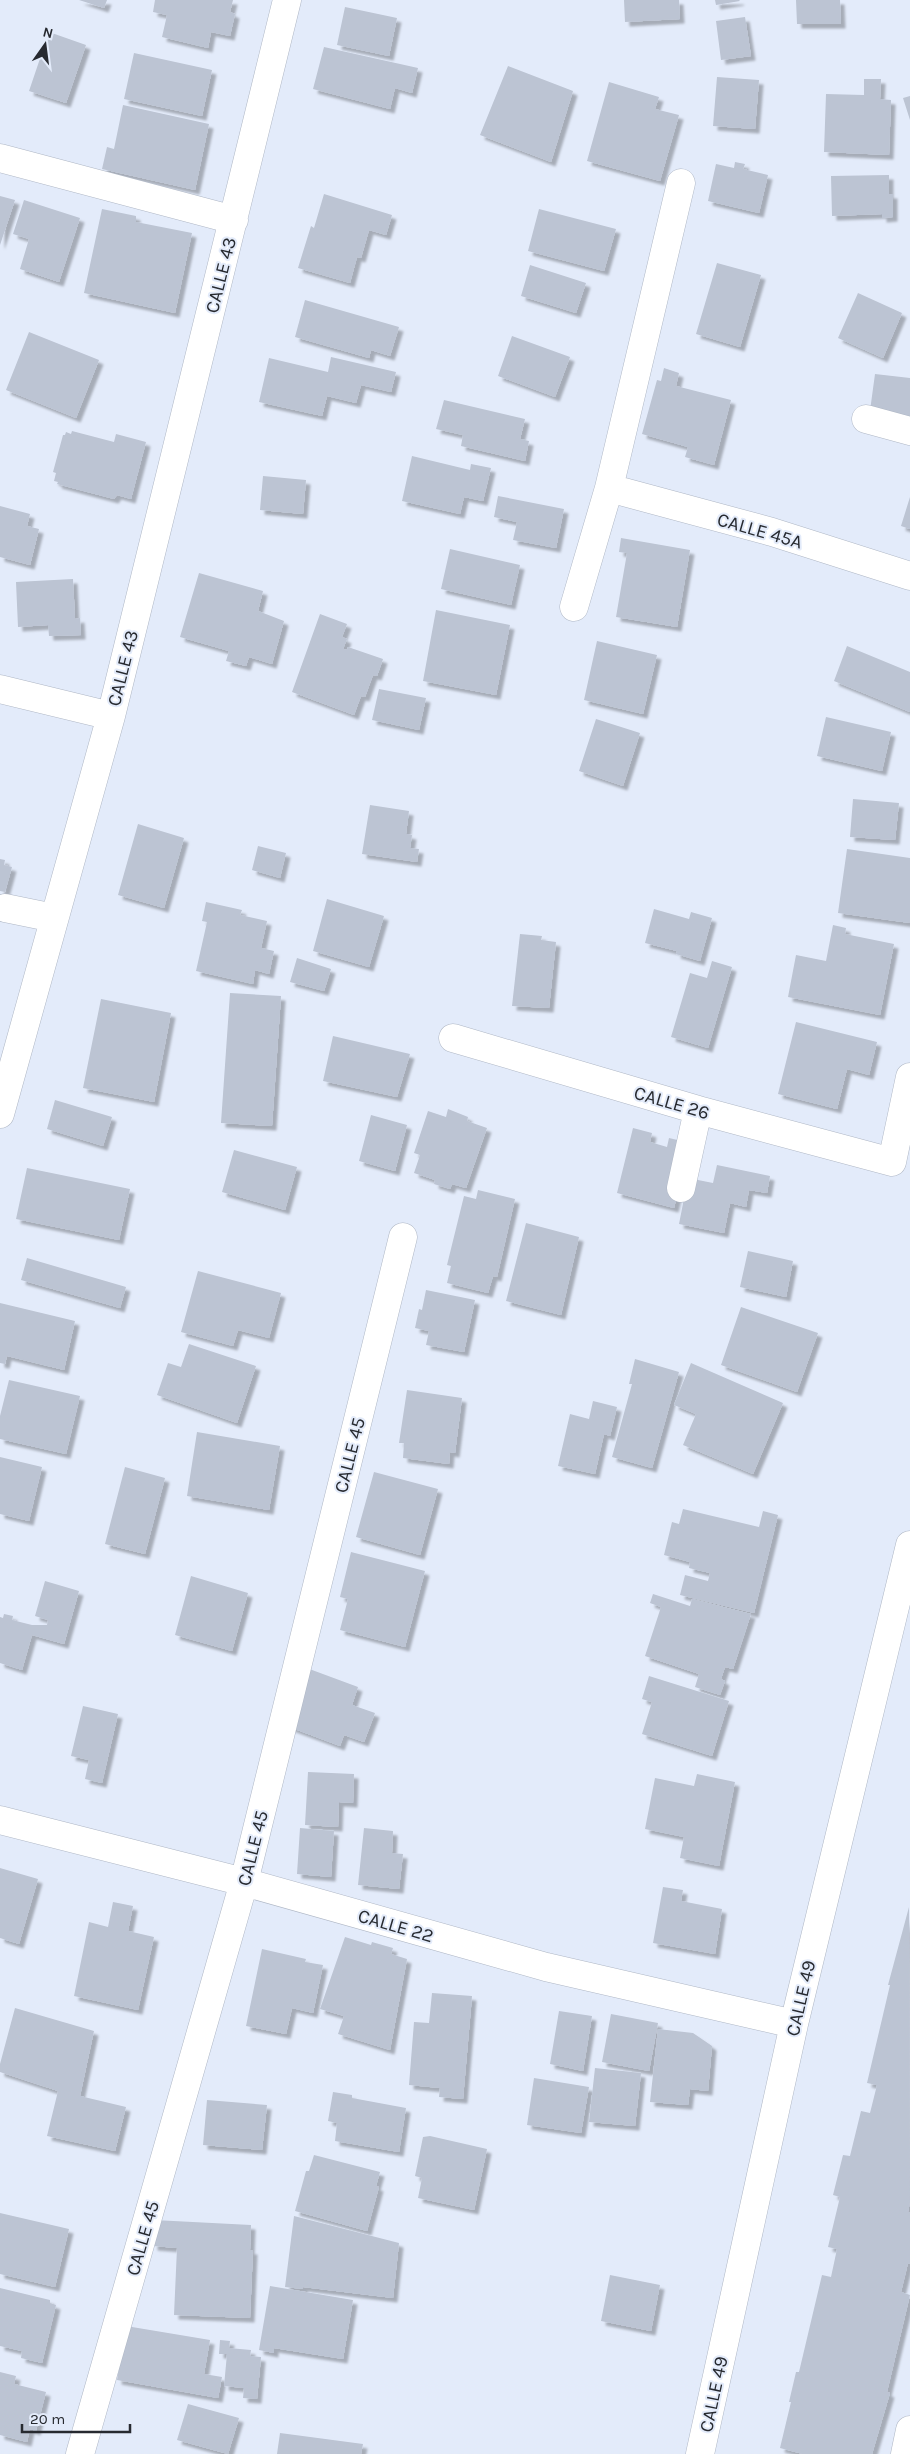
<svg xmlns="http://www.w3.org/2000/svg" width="910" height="2454" font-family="Karla,sans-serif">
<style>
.building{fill:#bcc4d3;filter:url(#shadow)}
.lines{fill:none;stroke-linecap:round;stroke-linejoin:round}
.minor-casing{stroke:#afb7c5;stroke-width:29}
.minor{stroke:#fff;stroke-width:28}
.labels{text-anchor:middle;stroke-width:4;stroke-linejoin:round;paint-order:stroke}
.street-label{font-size:19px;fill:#272a30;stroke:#e3ebfa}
</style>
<defs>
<filter id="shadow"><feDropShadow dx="4.5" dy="4.5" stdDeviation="1" flood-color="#0004"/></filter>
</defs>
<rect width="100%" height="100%" fill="#e3ebfa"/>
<!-- building -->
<path class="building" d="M79,0H107L104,8Z
M155,0H233L230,12L235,14L230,36L211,32L208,48L162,37L167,15L153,12Z
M624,0H679L680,19L625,22Z
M715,0H739L740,1L716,5Z
M796,0H840L841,24H797Z
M345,7L397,18L389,56L337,45Z
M745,17L751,56L721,60L716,21Z
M49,32L86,45L66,103L29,91Z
M324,47L418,68L412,93L395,88L390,109L313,89Z
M134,53L212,70L202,116L124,99Z
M508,66L573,91L551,162L480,135Z
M717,77L759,80L755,129L713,126Z
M864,79H881L880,99L891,100L889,155L824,152L826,94L864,95Z
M609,82L659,97L655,109L679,115L660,181L587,161Z
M910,96V120L903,98Z
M123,105L209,124L195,190L102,169L107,147L114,149Z
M735,162L745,164L743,169L768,175L759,213L708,201L716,164L734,168Z
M889,175V194H893V217L882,218V214L832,216L831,176Z
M324,194L392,215L386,235L369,230L361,258L357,257L350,283L298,268L311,226L314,228Z
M0,196L15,200L0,245Z
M24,200L80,218L59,282L20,269L29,239L13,234Z
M102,209L136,216V222L192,233L175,313L84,293Z
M539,209L616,229L604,271L528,251Z
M717,263L761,275L740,347L696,334Z
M530,265L586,283L576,313L521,296Z
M858,293L902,313L883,358L838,338Z
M305,300L399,327L390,356L371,350L369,358L295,337Z
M29,332L99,360L76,418L6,390Z
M512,336L570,357L555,397L498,376Z
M331,357L396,372L391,392L361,385L356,403L327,396L322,416L259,402L269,358L328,372Z
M664,368L679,373L676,386L731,400L714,465L685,457L688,447L642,434L657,380L661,381Z
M875,374L910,378V423L869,418Z
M444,400L525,419L520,439L529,441L525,461L461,446L463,435L436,429Z
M72,431L114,442L116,434L146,442L131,499L117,495L114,499L57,484L58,482L54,481L56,473L53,472L63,435H65L66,432L71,434Z
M412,456L470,470L471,464L491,468L483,501L464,497L460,514L402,501Z
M263,476L306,480L303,514L260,510Z
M498,496L564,509L556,548L513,540L517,522L494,517Z
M910,497V529L901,526Z
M0,506L30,514L27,526L39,529L30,565L0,557Z
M621,538L690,550L677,627L616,617L627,553L619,552Z
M450,549L520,565L511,605L441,589Z
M199,573L263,591L258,611L284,621L272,664L249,657L246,666L226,661L229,651L180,637Z
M73,579L75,619L80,618L81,635L49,636L48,625L18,627L16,582Z
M436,610L510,625L496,695L423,681Z
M320,614L347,624L342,637L347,639L343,649L347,650L348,647L383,659L377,676L373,675L365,697L361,696L354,715L292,692Z
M597,641L657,655L643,714L584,700Z
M847,646L910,672V712L834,681Z
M379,689L426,698L419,730L372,720Z
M826,717L891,732L882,771L817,756Z
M596,719L640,733L623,786L579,771Z
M853,799L899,803L895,840L850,837Z
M370,805L409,811L406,834L412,835L410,848L419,849L417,862L362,854Z
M138,824L184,838L164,908L118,895Z
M258,846L286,853L280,878L252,870Z
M847,849L910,858V923L838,913Z
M0,859L5,860L4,865L12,867L5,892L0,891Z
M327,899L384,916L369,967L313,951Z
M206,902L242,910L240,915L267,921L261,948L274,951L269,974L255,970L253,984L196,971L207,922L202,921Z
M654,909L689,919L691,912L712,918L700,961L676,954L677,951L645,943Z
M833,925L846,928L845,934L894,944L880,1015L788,997L796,955L826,961Z
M520,934L542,936L541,940L556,942L549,1008L512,1006Z
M297,958L331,969L324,991L290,982Z
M712,961L732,967L708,1048L671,1037L690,973L707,978Z
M230,993L281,996L272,1126L221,1123Z
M101,999L171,1013L154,1102L83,1088Z
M796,1022L877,1042L869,1075L847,1069L837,1109L778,1094Z
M333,1036L410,1054L397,1097L323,1081Z
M55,1100L112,1117L103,1146L47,1129Z
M448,1109L468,1117L467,1121L487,1128L466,1188L452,1184L450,1189L434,1184L435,1180L414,1173L420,1155L414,1153L428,1111L446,1117Z
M371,1115L407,1125L395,1171L359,1161Z
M633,1128L652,1133L650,1142L667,1147L669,1138L690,1143L674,1208L617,1193Z
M234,1150L297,1167L285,1210L222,1192Z
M717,1165L770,1176L767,1193L749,1190L746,1207L730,1203L724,1233L679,1224L688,1178L713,1183Z
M27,1168L130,1189L119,1240L16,1219Z
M478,1190L515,1199L497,1277L493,1276L488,1293L447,1283L451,1266L447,1265L464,1196L476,1199Z
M526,1223L579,1237L561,1315L506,1301Z
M748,1251L793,1261L786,1297L740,1287Z
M27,1258L126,1287L120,1308L21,1280Z
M198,1271L281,1293L269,1338L238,1330L233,1346L181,1332Z
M426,1290L475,1300L464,1352L426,1345L429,1331L415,1328L419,1309L422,1310Z
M0,1303L75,1321L64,1370L7,1356L5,1364L0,1363Z
M741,1307L818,1333L797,1392L721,1365Z
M189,1344L256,1366L237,1423L157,1395L168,1363L181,1367Z
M635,1359L679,1372L652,1468L612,1457L632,1384H629Z
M691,1363L783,1403L753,1474L683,1445L696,1414L674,1405Z
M9,1380L80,1396L66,1454L0,1439V1416Z
M407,1390L462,1398L455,1453L450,1452L449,1464L403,1458L404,1443H399Z
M593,1401L617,1407L610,1436L604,1434L595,1474L558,1466L570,1414L589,1419Z
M197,1432L280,1446L269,1510L187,1496Z
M0,1457L42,1467L29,1521L0,1514Z
M125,1467L165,1478L145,1554L105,1544Z
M374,1472L438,1489L420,1555L356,1537Z
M683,1509L759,1527L763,1511L778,1515L754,1613L680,1595L685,1575L708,1581L710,1573L689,1568L690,1562L664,1555L672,1522L679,1524Z
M351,1552L425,1571L405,1647L340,1630L348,1599L340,1597Z
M191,1576L248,1593L232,1651L175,1635Z
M45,1581L79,1591L64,1644L32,1635L22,1670L0,1663V1617L3,1618L4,1614L13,1616L12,1620L32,1625H47L48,1620L35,1616Z
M653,1594L690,1606L692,1599L751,1614L733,1669L725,1667L721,1679L725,1681L720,1695L695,1687L699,1674L645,1656L661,1607L650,1603Z
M304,1667L358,1687L352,1705L375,1713L364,1742L344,1735L340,1746L284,1725Z
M649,1676L729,1701L712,1756L642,1734L652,1702L642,1699Z
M83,1706L118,1714L102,1783L85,1779L89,1760L71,1756Z
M308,1772L354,1774L353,1803L339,1802L338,1827L305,1825Z
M697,1774L735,1782L719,1866L680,1858L684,1837L645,1829L655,1778L694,1786Z
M300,1828L334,1831L331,1877L297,1874Z
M364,1828L393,1831L392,1853L403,1854L399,1889L358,1885Z
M0,1868L38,1879L19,1944L0,1938Z
M663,1887L683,1890L681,1901L722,1909L715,1954L653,1943Z
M113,1902L133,1906L128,1931L154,1937L138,2010L74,1996L89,1922L108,1927Z
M909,1907L910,2202L908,2212H910V2264L908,2263L901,2292L910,2295L887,2392L890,2393L872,2454H803L780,2448L791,2402H789L796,2372H799L822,2275L831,2277L837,2249L828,2247L840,2197L833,2195L843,2155L850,2156L861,2111L870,2113L877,2085L867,2083L890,1985H888Z
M345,1937L371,1945L372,1942L393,1948L391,1954L407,1959L390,2050L338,2034L344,2016L320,2009Z
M262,1949L306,1959L305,1962L323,1965L313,2013L292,2008L286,2034L246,2026Z
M432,1993L472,1996L463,2099L439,2097L440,2088L409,2085L414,2022L429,2023Z
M15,2008L94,2031L80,2096L126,2107L115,2151L47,2136L58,2091L0,2072V2064Z
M559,2011L592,2016L583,2071L550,2064Z
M611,2014L658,2023L649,2071L602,2062Z
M658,2029L693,2033L712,2046L708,2091L690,2089L688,2105L650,2102Z
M595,2068L641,2073L635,2126L589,2122Z
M534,2078L589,2087L581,2133L527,2125Z
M333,2092L352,2095V2098L406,2108L399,2152L335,2141L337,2123L328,2121Z
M207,2100L267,2105L262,2150L203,2145Z
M430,2136L487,2149L474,2210L418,2198L422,2178L415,2176L423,2137Z
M314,2155L380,2172L376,2186L379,2187L367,2231L295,2211L306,2171H309Z
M0,2213L69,2229L55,2287L0,2274Z
M294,2216L399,2243L393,2298L303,2287V2289L285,2287Z
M154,2220L251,2225L250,2250H253L250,2318L174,2315L177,2248L153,2246Z
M610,2275L660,2285L651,2331L601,2321Z
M270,2286L353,2300L343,2359L274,2348V2353L259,2350Z
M0,2288L50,2300V2303L56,2305L42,2363L21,2358L22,2351L0,2346Z
M126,2326L210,2340L204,2374L222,2377L218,2398L117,2380Z
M220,2340L230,2341L229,2348L251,2350L250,2356L261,2357L257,2399L243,2398L244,2388L224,2386L227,2354H219Z
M0,2372L16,2376L14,2384L46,2392L36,2431L30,2429L27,2442L0,2435Z
M188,2404L239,2418L228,2454L177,2440Z
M280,2433L363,2444L361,2454H277Z"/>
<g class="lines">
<defs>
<path id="minor" d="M0,158L234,220
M866,419L910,431
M609,488L772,532L910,576
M574,607L609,488L681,183
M0,689L111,716
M5,908L54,918
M453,1038L698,1110L892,1162L910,1077
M0,1114L111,716L287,0
M681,1188L698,1110
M0,1820L244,1882L546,1967L794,2024
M80,2454L244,1882L403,1237
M700,2454L794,2024L910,1545
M905,2454L910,2430"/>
</defs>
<!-- minor casing -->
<use href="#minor" class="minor-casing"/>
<!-- minor -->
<use href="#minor" class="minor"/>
</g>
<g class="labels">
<!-- street labels -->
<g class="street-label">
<text transform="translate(220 275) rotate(-76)" y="7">CALLE 43</text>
<text transform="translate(760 530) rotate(16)" y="7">CALLE 45A</text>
<text transform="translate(122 668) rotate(-76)" y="7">CALLE 43</text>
<text transform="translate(672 1102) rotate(16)" y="7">CALLE 26</text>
<text transform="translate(349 1455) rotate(-76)" y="7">CALLE 45</text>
<text transform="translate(252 1848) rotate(-76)" y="7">CALLE 45</text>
<text transform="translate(396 1925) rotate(16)" y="7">CALLE 22</text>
<text transform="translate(800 1998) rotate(-77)" y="7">CALLE 49</text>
<text transform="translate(142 2238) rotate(-74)" y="7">CALLE 45</text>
<text transform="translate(713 2394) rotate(-78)" y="7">CALLE 49</text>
</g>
</g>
<!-- north arrow -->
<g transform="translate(45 45) rotate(14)" stroke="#e3ebfa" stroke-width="4" paint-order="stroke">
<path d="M0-4L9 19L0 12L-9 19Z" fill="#272a30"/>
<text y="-8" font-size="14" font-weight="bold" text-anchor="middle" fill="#272a30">N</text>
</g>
<!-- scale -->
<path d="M22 2424v8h108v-8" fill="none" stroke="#272a30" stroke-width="2.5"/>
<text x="30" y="2424" font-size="15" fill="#272a30" stroke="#e3ebfa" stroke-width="4" paint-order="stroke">20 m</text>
</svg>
